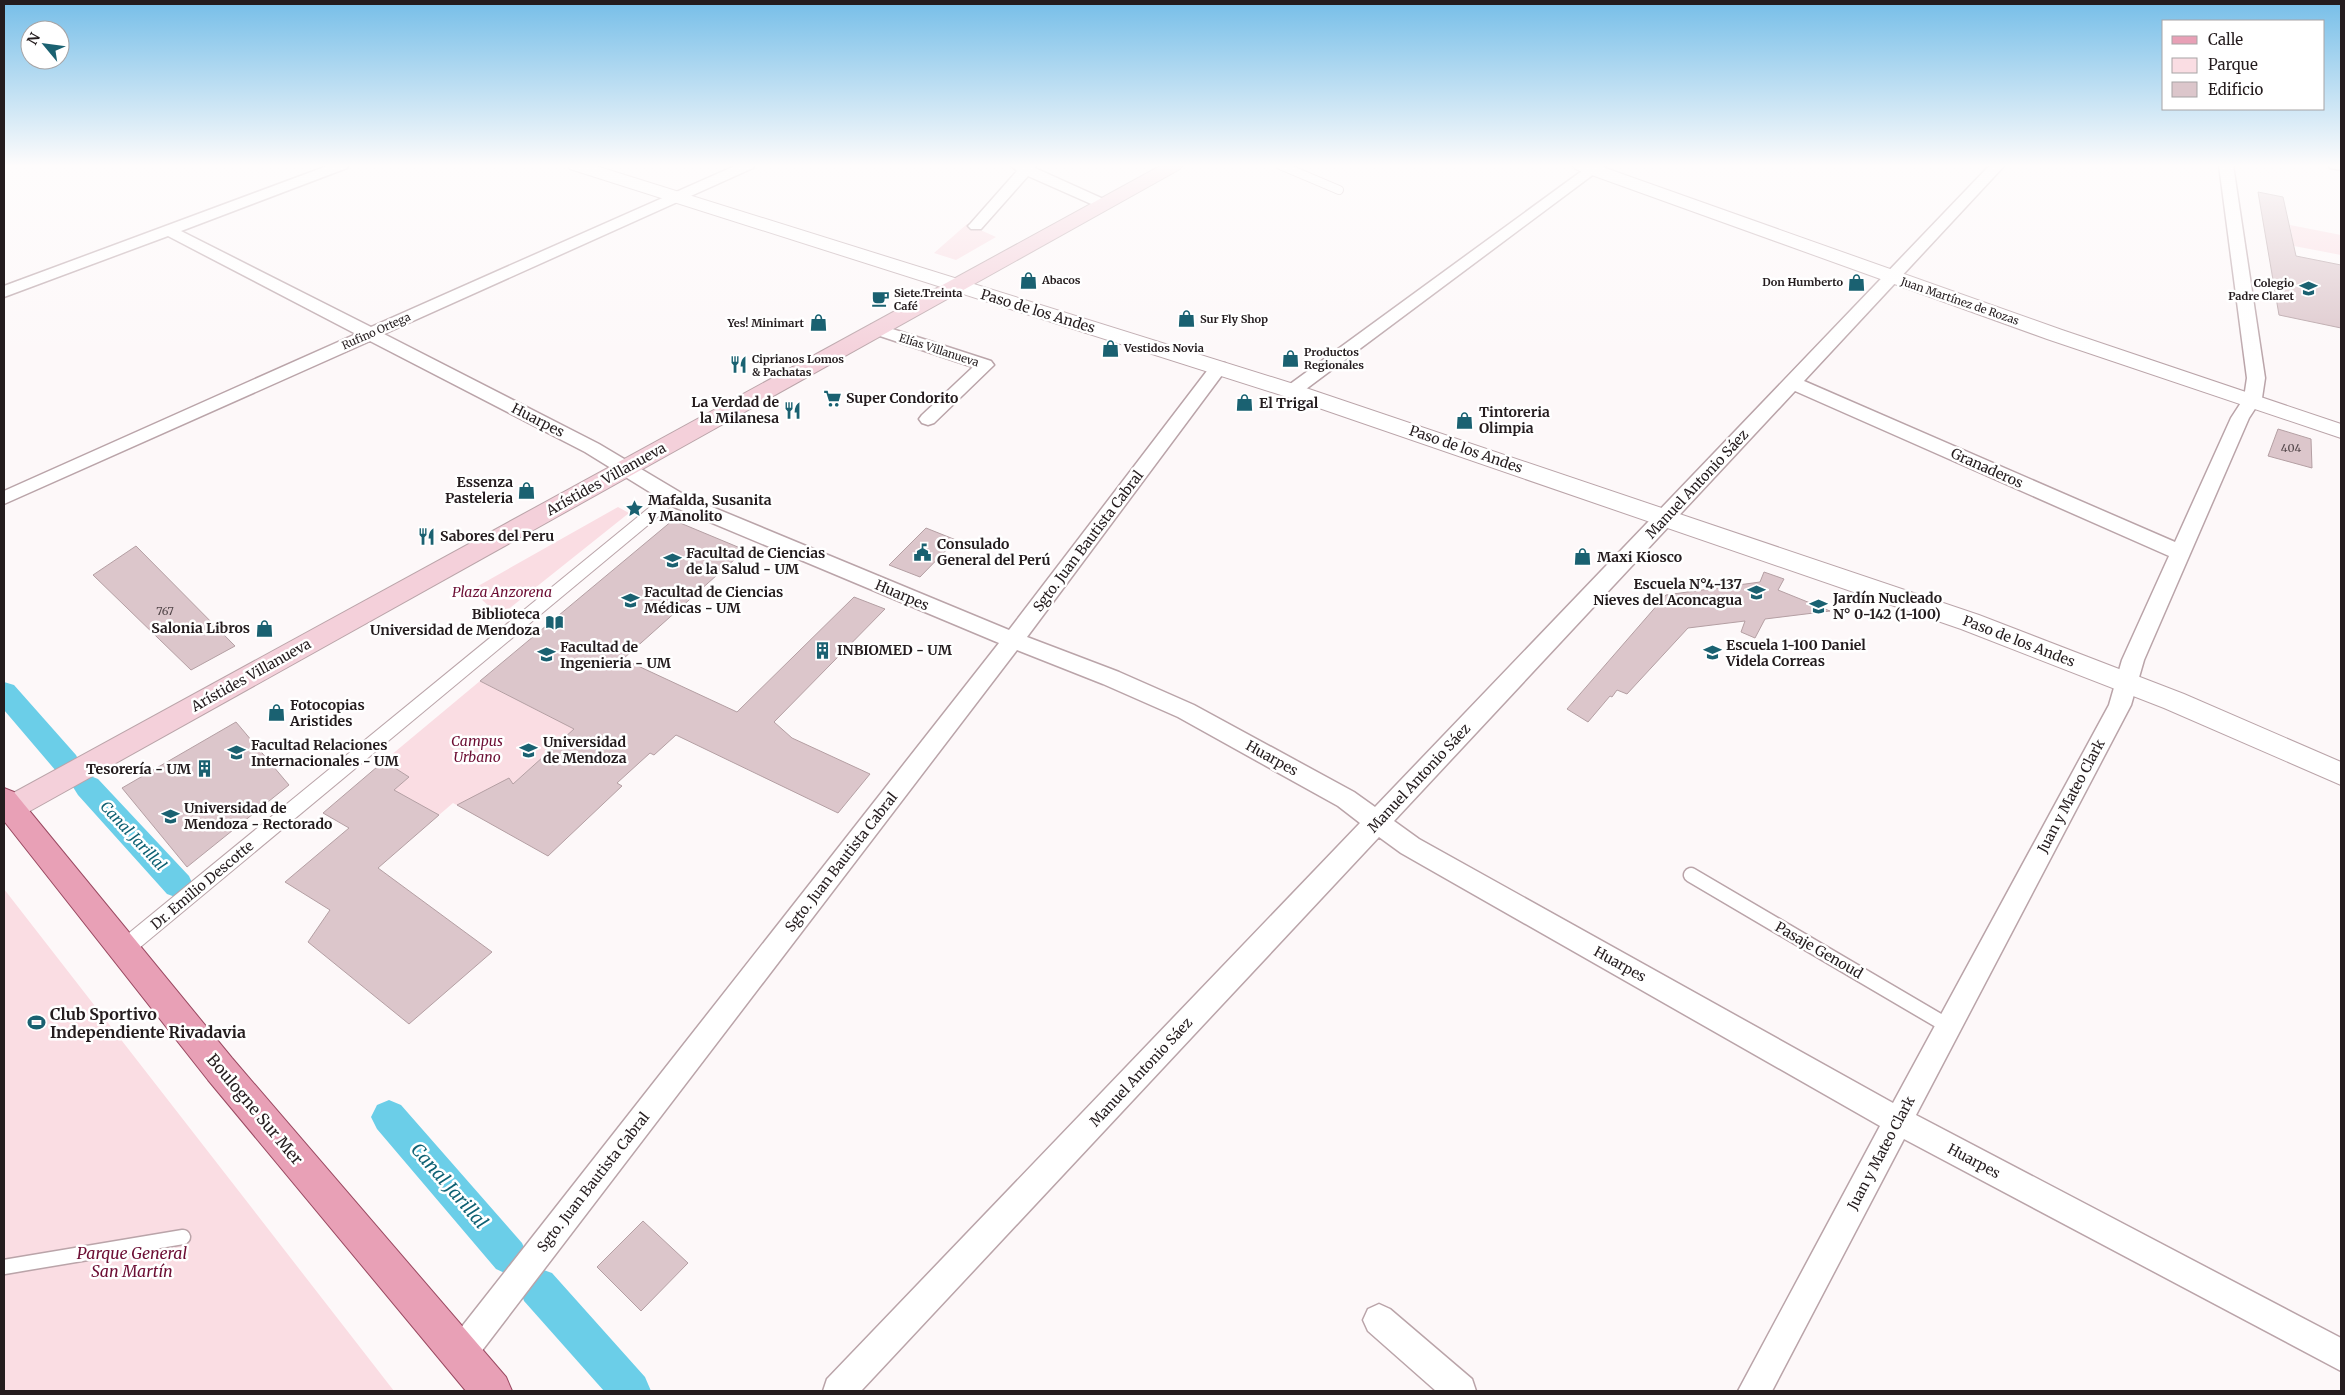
<svg xmlns="http://www.w3.org/2000/svg" width="2345" height="1395" font-family="Merriweather,serif">
<style>
.green{fill:#fadde3}
.lines{fill:none;stroke-linecap:round;stroke-linejoin:round}
.canal{fill:#6bcee8;fill-rule:evenodd}
.building{fill:#dcc6cb;stroke:#b49fa3}
.service-far1-casing{stroke:#baa4a9;stroke-width:10}
.service-casing{stroke:#baa4a9;stroke-width:17}
.pedestrian-casing{stroke:#baa4a9;stroke-width:2}
.minor-casing{stroke:#baa4a9;stroke-width:3}
.tertiary-casing{stroke:#baa4a9;stroke-width:2}
.secondary-casing{stroke:#baa4a9;stroke-width:2}
.primary-casing{stroke:#9a4961;stroke-width:2}
.service-far1{stroke:#fff;stroke-width:8}
.service{stroke:#fff;stroke-width:14}
.pedestrian{fill:#fff;fill-rule:evenodd}
.minor{fill:#fff;fill-rule:evenodd}
.tertiary{fill:#fff;fill-rule:evenodd}
.secondary{fill:#f4d0da;fill-rule:evenodd}
.primary{fill:#e8a0b6;fill-rule:evenodd}
.labels{text-anchor:middle;stroke-width:5;stroke-linejoin:round;paint-order:stroke}
.far-poi-label{font-size:11px;font-weight:bold;fill:#241c1e;stroke:#fff;text-anchor:start}
.far-street-label{font-size:11px;fill:#241c1e;stroke:#fff}
.number-label{font-size:11px;fill:#524649}
.street-label{font-size:14px;fill:#241c1e;stroke:#fff}
.poi-label{font-size:14px;font-weight:bold;fill:#241c1e;stroke:#fff;text-anchor:start}
.park-label{font-size:14px;font-style:italic;fill:#6c0d33;stroke:#fff}
.water-label{font-size:15px;font-style:italic;fill:#0e6173;stroke:#fff}
.near-poi-label{font-size:16px;font-weight:bold;fill:#241c1e;stroke:#fff;text-anchor:start}
.near-street-label{font-size:16px;fill:#241c1e;stroke:#fff}
.near-park-label{font-size:16px;font-style:italic;fill:#6c0d33;stroke:#fff}
.near-water-label{font-size:18px;font-style:italic;fill:#0e6173;stroke:#fff}
</style>
<rect width="100%" height="100%" fill="#fdf8f9"/>
<!-- green -->
<path class="green" d="M967,224L996,237L956,260L934,253Z
M2290,225L2341,235V255L2294,246Z
M618,507L629,513L500,616L471,590Z
M480,681L574,729L477,816L453,803L439,815L394,790L409,777L384,761Z
M4,889L394,1391H4Z"/>
<g class="lines">
<!-- canal -->
<path class="canal" d="M4,682L14,685L76,755L80,763L76,771L66,774L56,771L4,710Z
M88,775L98,779L189,876L193,885L189,894L178,898L167,894L78,795L73,787L78,779Z
M389,1100L401,1105L522,1243L528,1256L522,1269L509,1275L496,1269L377,1129L371,1117L377,1105Z
M538,1268L552,1273L645,1377L651,1391H604L524,1301L519,1287L524,1273Z"/>
</g>
<!-- building -->
<path class="building" d="M2258,192L2283,197L2296,256L2341,265V328L2279,315Z
M2278,429L2311,439L2312,468L2268,456Z
M673,520L745,550L623,659L737,712L854,597L885,609L774,722L792,738L870,774L838,813L676,735L654,755L650,753L617,783L622,786L548,856L457,805L509,778L513,784L574,729L480,681Z
M926,528L956,540L920,577L889,565Z
M136,546L235,646L191,670L93,575Z
M1764,572L1784,579L1778,590L1830,611L1765,619L1755,638L1741,632L1745,621L1688,628L1627,694L1617,690L1612,697L1610,696L1588,722L1567,709L1666,595L1760,582Z
M236,722L289,785L187,867L122,788Z
M384,761L409,777L394,790L439,815L378,868L492,952L409,1024L308,942L330,910L285,882L349,828L323,813Z
M643,1221L688,1263L641,1311L597,1267Z"/>
<g class="lines">
<defs>
<path id="service-far1" d="M1280,165L1339,190"/>
<path id="service" d="M1691,875L1948,1026
M4,1267L183,1237"/>
<path id="pedestrian" d="M672,492L677,493L680,497L677,501L132,954L125,957L118,954L115,948L118,942L667,493Z"/>
<path id="minor" d="M330,165H349L347,168L181,231L371,327L737,165H755L753,168L384,334L599,444L688,497L1009,630L1213,363H1225L1228,367L1225,371L1027,637L1119,672L1194,705L1354,792L1375,807L1990,165H2005L1804,381L2175,542L2231,418L2244,398L2247,378L2219,165H2233L2265,378L2262,398L2249,418L2144,660L2131,705L1916,1115L2341,1338V1371L1904,1139L1772,1391H1738L1880,1126L1401,853L1379,837L861,1391H823L827,1379L1360,823L1338,806L1178,717L1103,684L1017,650L471,1365L460,1370L449,1365L444,1354L449,1343L999,643L674,507L585,452L370,341L4,504V491L356,334L168,236L4,297V286ZM1795,391L2169,556L2122,660L2109,705L1893,1103L1419,839L1394,821Z
M1010,165H1037L1035,168L1108,201L1111,204L1103,209L1098,207L1028,176L981,229H971L968,226L971,223L1017,171Z
M1590,165H1606L1298,395H1286L1283,391L1286,387Z
M2328,165H2341V170L2330,168Z
M877,324L991,361L994,365L934,423L928,425L922,423L919,419L922,415L973,367L871,333L869,329L871,325Z
M1379,1304L1390,1309L1472,1379L1476,1391H1436L1368,1331L1363,1320L1368,1309Z"/>
<path id="tertiary" d="M567,165H593L1300,386L1979,615L2184,694L2341,762V785L2164,708L1961,629L1284,396L570,169Z
M1572,165H1597L2062,330L2341,424V438L2047,339L1575,169Z"/>
<path id="secondary" d="M1162,165H1183L1180,169L21,816L11,820L4,818V798Z"/>
<path id="primary" d="M4,788L14,792L232,1058L506,1377L512,1391H466L208,1080L4,821Z"/>
</defs>
<!-- service-far1 casing -->
<use href="#service-far1" class="service-far1-casing"/>
<!-- service casing -->
<use href="#service" class="service-casing"/>
<!-- pedestrian casing -->
<use href="#pedestrian" class="pedestrian-casing"/>
<!-- minor casing -->
<use href="#minor" class="minor-casing"/>
<!-- tertiary casing -->
<use href="#tertiary" class="tertiary-casing"/>
<!-- secondary casing -->
<use href="#secondary" class="secondary-casing"/>
<!-- primary casing -->
<use href="#primary" class="primary-casing"/>
<!-- service-far1 -->
<use href="#service-far1" class="service-far1"/>
<!-- service -->
<use href="#service" class="service"/>
<!-- pedestrian -->
<use href="#pedestrian" class="pedestrian"/>
<!-- minor -->
<use href="#minor" class="minor"/>
<!-- tertiary -->
<use href="#tertiary" class="tertiary"/>
<!-- secondary -->
<use href="#secondary" class="secondary"/>
<!-- primary -->
<use href="#primary" class="primary"/>
</g>
<!-- sky -->
<linearGradient id="sky" x2="0" y2="1"><stop stop-color="#76bee8"/><stop offset="0.46" stop-color="#fefcfc"/><stop offset="1" stop-color="#fefcfc" stop-opacity="0"/></linearGradient>
<rect width="2345" height="360" fill="url(#sky)"/>
<!-- icons -->
<defs>
<symbol id="shop-bare" viewBox="-9 -9 18 18"><path d="M-5-2.5h2.3a2.7 3.5 0 0 1 5.4 0H5L5.5 6h-11ZM-1.5-2.5h3a1.5 2.3 0 0 0-3 0Z" fill="#1a6171" stroke="#fff" stroke-width="2.5" paint-order="stroke"/></symbol>
<symbol id="school-bare" viewBox="-9 -9 18 18"><path d="M0-5L7-2L0 1L-7-2ZM-4 1L0 2.5L4 1V4Q0 6-4 4Z" fill="#1a6171" stroke="#fff" stroke-width="2.5" paint-order="stroke"/></symbol>
<symbol id="cafe-bare" viewBox="-9 -9 18 18"><path d="M-5.5-4.5H6V0H3Q3 3.5 0 3.5H-2.5Q-5.5 3.5-5.5 0ZM3-3.2v2h1.7v-2ZM-6 4.5H4V6H-6Z" fill="#1a6171" stroke="#fff" stroke-width="2.5" paint-order="stroke"/></symbol>
<symbol id="restaurant-bare" viewBox="-9 -9 18 18"><path d="M-5-6h1v4h1v-4h1v4h1v-4h1v5L-1.5 .5V6h-2V.5L-5-1ZM5-6V6H3V1.5H1.5Q1.5-4 5-6Z" fill="#1a6171" stroke="#fff" stroke-width="2.5" paint-order="stroke"/></symbol>
<symbol id="supermarket-bare" viewBox="-9 -9 18 18"><path d="M-6-5.5h2.5l.6 2H6L4.5 2H-2.5L-4.4-4H-6ZM-1.5 3.2a1.3 1.3 0 1 0 .1 0ZM3 3.2a1.3 1.3 0 1 0 .1 0Z" fill="#1a6171" stroke="#fff" stroke-width="2.5" paint-order="stroke"/></symbol>
<symbol id="sight-bare" viewBox="-9 -9 18 18"><path d="M0-6L1.8-2.2L6-1.7L2.9 1.2L3.7 5.4L0 3.3L-3.7 5.4L-2.9 1.2L-6-1.7L-1.8-2.2Z" fill="#1a6171" stroke="#fff" stroke-width="2.5" paint-order="stroke"/></symbol>
<symbol id="civic-bare" viewBox="-9 -9 18 18"><path d="M-.6-6.5H3V-4.5H.6V-3L4-1V1h2V6H-6V1h2V-1L-.6-3ZM-1.2 2.5V6h2.4V2.5Z" fill="#1a6171" stroke="#fff" stroke-width="2.5" paint-order="stroke"/></symbol>
<symbol id="university-bare" viewBox="-9 -9 18 18"><path d="M0-5L7-2L0 1L-7-2ZM-4 1L0 2.5L4 1V4Q0 6-4 4Z" fill="#1a6171" stroke="#fff" stroke-width="2.5" paint-order="stroke"/></symbol>
<symbol id="library-bare" viewBox="-9 -9 18 18"><path d="M-6-4Q-3-5.5-.7-3.5V5Q-3 3-6 4ZM6-4Q3-5.5 .7-3.5V5Q3 3 6 4Z" fill="#1a6171" stroke="#fff" stroke-width="2.5" paint-order="stroke"/></symbol>
<symbol id="building-bare" viewBox="-9 -9 18 18"><path d="M-4-6H4V6H1V3H-1V6H-4ZM-2.5-4.3h1.7v1.8h-1.7ZM.8-4.3h1.7v1.8H.8ZM-2.5-1h1.7V.8h-1.7ZM.8-1h1.7V.8H.8Z" fill="#1a6171" stroke="#fff" stroke-width="2.5" paint-order="stroke"/></symbol>
<symbol id="stadium-bare" viewBox="-9 -9 18 18"><path d="M0-5a6.5 5 0 1 0 0 10a6.5 5 0 1 0 0-10ZM-3.5-1.8h7v3.6h-7Z" fill="#1a6171" stroke="#fff" stroke-width="2.5" paint-order="stroke"/></symbol>
</defs>
<g fill-rule="evenodd">
<use href="#shop-bare" x="1016" y="268" width="25" height="25"/>
<use href="#shop-bare" x="1844" y="270" width="25" height="25"/>
<use href="#school-bare" x="2296" y="276" width="25" height="25"/>
<use href="#cafe-bare" x="868" y="286" width="25" height="25"/>
<use href="#shop-bare" x="1174" y="306" width="25" height="25"/>
<use href="#shop-bare" x="806" y="310" width="25" height="25"/>
<use href="#shop-bare" x="1098" y="336" width="25" height="25"/>
<use href="#shop-bare" x="1278" y="346" width="25" height="25"/>
<use href="#restaurant-bare" x="726" y="352" width="25" height="25"/>
<use href="#supermarket-bare" x="820" y="386" width="25" height="25"/>
<use href="#shop-bare" x="1232" y="390" width="25" height="25"/>
<use href="#restaurant-bare" x="780" y="398" width="25" height="25"/>
<use href="#shop-bare" x="1452" y="408" width="25" height="25"/>
<use href="#shop-bare" x="514" y="478" width="25" height="25"/>
<use href="#sight-bare" x="622" y="496" width="25" height="25"/>
<use href="#restaurant-bare" x="414" y="524" width="25" height="25"/>
<use href="#civic-bare" x="910" y="540" width="25" height="25"/>
<use href="#shop-bare" x="1570" y="544" width="25" height="25"/>
<use href="#university-bare" x="660" y="548" width="25" height="25"/>
<use href="#school-bare" x="1744" y="580" width="25" height="25"/>
<use href="#university-bare" x="618" y="588" width="25" height="25"/>
<use href="#school-bare" x="1806" y="594" width="25" height="25"/>
<use href="#library-bare" x="542" y="610" width="25" height="25"/>
<use href="#shop-bare" x="252" y="616" width="25" height="25"/>
<use href="#building-bare" x="810" y="638" width="25" height="25"/>
<use href="#school-bare" x="1700" y="640" width="25" height="25"/>
<use href="#university-bare" x="534" y="642" width="25" height="25"/>
<use href="#shop-bare" x="264" y="700" width="25" height="25"/>
<use href="#university-bare" x="516" y="738" width="25" height="25"/>
<use href="#university-bare" x="224" y="740" width="25" height="25"/>
<use href="#building-bare" x="192" y="756" width="25" height="25"/>
<use href="#university-bare" x="158" y="804" width="25" height="25"/>
<use href="#stadium-bare" x="24" y="1010" width="25" height="25"/>
</g>
<g class="labels">
<!-- far-poi labels -->
<g class="far-poi-label">
<text x="1042" y="284">Abacos</text>
<text x="1843" y="286" text-anchor="end">Don Humberto</text>
<text x="2294" y="287" text-anchor="end">Colegio<tspan x="2294" dy="13">Padre Claret</tspan></text>
<text x="894" y="297">Siete.Treinta<tspan x="894" dy="13">Café</tspan></text>
<text x="1200" y="323">Sur Fly Shop</text>
<text x="804" y="327" text-anchor="end">Yes! Minimart</text>
<text x="1124" y="352">Vestidos Novia</text>
<text x="1304" y="356">Productos<tspan x="1304" dy="13">Regionales</tspan></text>
<text x="752" y="363">Ciprianos Lomos<tspan x="752" dy="13">&amp; Pachatas</tspan></text>
</g>
<!-- far-street labels -->
<g class="far-street-label">
<text transform="translate(1960 301) rotate(19)" y="4">Juan Martínez de Rozas</text>
<text transform="translate(376 331) rotate(-24)" y="4">Rufino Ortega</text>
<text transform="translate(939 350) rotate(18)" y="4">Elías Villanueva</text>
</g>
<!-- number labels -->
<g class="number-label">
<text x="2291" y="452">404</text>
<text x="165" y="615">767</text>
</g>
<!-- street labels -->
<g class="street-label">
<text transform="translate(1038 311) rotate(17)" y="5">Paso de los Andes</text>
<text transform="translate(538 420) rotate(27)" y="5">Huarpes</text>
<text transform="translate(1466 449) rotate(19)" y="5">Paso de los Andes</text>
<text transform="translate(1987 468) rotate(24)" y="5">Granaderos</text>
<text transform="translate(606 479) rotate(-29)" y="5">Arístides Villanueva</text>
<text transform="translate(1697 484) rotate(-47)" y="5">Manuel Antonio Sáez</text>
<text transform="translate(1088 541) rotate(-53)" y="5">Sgto. Juan Bautista Cabral</text>
<text transform="translate(902 595) rotate(23)" y="5">Huarpes</text>
<text transform="translate(2019 641) rotate(21)" y="5">Paso de los Andes</text>
<text transform="translate(251 675) rotate(-29)" y="5">Arístides Villanueva</text>
<text transform="translate(1272 758) rotate(29)" y="5">Huarpes</text>
<text transform="translate(1419 778) rotate(-47)" y="5">Manuel Antonio Sáez</text>
<text transform="translate(2071 796) rotate(-62)" y="5">Juan y Mateo Clark</text>
<text transform="translate(841 862) rotate(-52)" y="5">Sgto. Juan Bautista Cabral</text>
<text transform="translate(202 885) rotate(-40)" y="5">Dr. Emilio Descotte</text>
<text transform="translate(1819 950) rotate(30)" y="5">Pasaje Genoud</text>
<text transform="translate(1620 964) rotate(29)" y="5">Huarpes</text>
<text transform="translate(1141 1072) rotate(-47)" y="5">Manuel Antonio Sáez</text>
<text transform="translate(1881 1153) rotate(-62)" y="5">Juan y Mateo Clark</text>
<text transform="translate(1974 1161) rotate(28)" y="5">Huarpes</text>
<text transform="translate(593 1182) rotate(-52)" y="5">Sgto. Juan Bautista Cabral</text>
</g>
<!-- poi labels -->
<g class="poi-label">
<text x="846" y="403">Super Condorito</text>
<text x="779" y="407" text-anchor="end">La Verdad de<tspan x="779" dy="16">la Milanesa</tspan></text>
<text x="1259" y="408">El Trigal</text>
<text x="1479" y="417">Tintoreria<tspan x="1479" dy="16">Olimpia</tspan></text>
<text x="513" y="487" text-anchor="end">Essenza<tspan x="513" dy="16">Pasteleria</tspan></text>
<text x="648" y="505">Mafalda, Susanita<tspan x="648" dy="16">y Manolito</tspan></text>
<text x="440" y="541">Sabores del Peru</text>
<text x="937" y="549">Consulado<tspan x="937" dy="16">General del Perú</tspan></text>
<text x="686" y="558">Facultad de Ciencias<tspan x="686" dy="16">de la Salud - UM</tspan></text>
<text x="1597" y="562">Maxi Kiosco</text>
<text x="1742" y="589" text-anchor="end">Escuela N°4-137<tspan x="1742" dy="16">Nieves del Aconcagua</tspan></text>
<text x="644" y="597">Facultad de Ciencias<tspan x="644" dy="16">Médicas - UM</tspan></text>
<text x="1833" y="603">Jardín Nucleado<tspan x="1833" dy="16">N° 0-142 (1-100)</tspan></text>
<text x="540" y="619" text-anchor="end">Biblioteca<tspan x="540" dy="16">Universidad de Mendoza</tspan></text>
<text x="250" y="633" text-anchor="end">Salonia Libros</text>
<text x="1726" y="650">Escuela 1-100 Daniel<tspan x="1726" dy="16">Videla Correas</tspan></text>
<text x="560" y="652">Facultad de<tspan x="560" dy="16">Ingenieria - UM</tspan></text>
<text x="837" y="655">INBIOMED - UM</text>
<text x="290" y="710">Fotocopias<tspan x="290" dy="16">Aristides</tspan></text>
<text x="543" y="747">Universidad<tspan x="543" dy="16">de Mendoza</tspan></text>
<text x="251" y="750">Facultad Relaciones<tspan x="251" dy="16">Internacionales - UM</tspan></text>
<text x="191" y="774" text-anchor="end">Tesorería - UM</text>
<text x="184" y="813">Universidad de<tspan x="184" dy="16">Mendoza - Rectorado</tspan></text>
</g>
<!-- park labels -->
<g class="park-label">
<text x="502" y="597">Plaza Anzorena</text>
<text x="477" y="746">Campus<tspan x="477" dy="16">Urbano</tspan></text>
</g>
<!-- water labels -->
<g class="water-label">
<text transform="translate(133 836) rotate(47)" y="5">Canal Jarillal</text>
</g>
<!-- near-poi labels -->
<g class="near-poi-label">
<text x="50" y="1020">Club Sportivo<tspan x="50" dy="18">Independiente Rivadavia</tspan></text>
</g>
<!-- near-street labels -->
<g class="near-street-label">
<text transform="translate(255 1109) rotate(50)" y="6">Boulogne Sur Mer</text>
</g>
<!-- near-park labels -->
<g class="near-park-label">
<text x="132" y="1259">Parque General<tspan x="132" dy="18">San Martín</tspan></text>
</g>
<!-- near-water labels -->
<g class="near-water-label">
<text transform="translate(449 1186) rotate(49)" y="6">Canal Jarillal</text>
</g>
</g>
<!-- border -->
<rect width="2345" height="1395" fill="none" stroke="#241c1e" stroke-width="10"/>
<!-- legend -->
<rect x="2162" y="20" width="162" height="90" fill="#ffffff" stroke="#a7a4a5"/>
<rect x="2172" y="36" width="25" height="8" fill="#e8a0b6" stroke="#a7a4a5"/>
<text x="2208" y="45" font-size="15" fill="#241c1e">Calle</text>
<rect x="2172" y="58" width="25" height="15" fill="#fadde3" stroke="#a7a4a5"/>
<text x="2208" y="70" font-size="15" fill="#241c1e">Parque</text>
<rect x="2172" y="82" width="25" height="15" fill="#dcc6cb" stroke="#a7a4a5"/>
<text x="2208" y="95" font-size="15" fill="#241c1e">Edificio</text>
<!-- north arrow -->
<g transform="translate(45 45) rotate(299)"><circle r="24" fill="#ffffff" stroke="#a7a4a5"/>
<path d="M0-4L9 19L0 12L-9 19Z" fill="#1a6171"/>
<text y="-8" font-size="14" font-weight="bold" text-anchor="middle" fill="#241c1e">N</text>
</g>
</svg>
